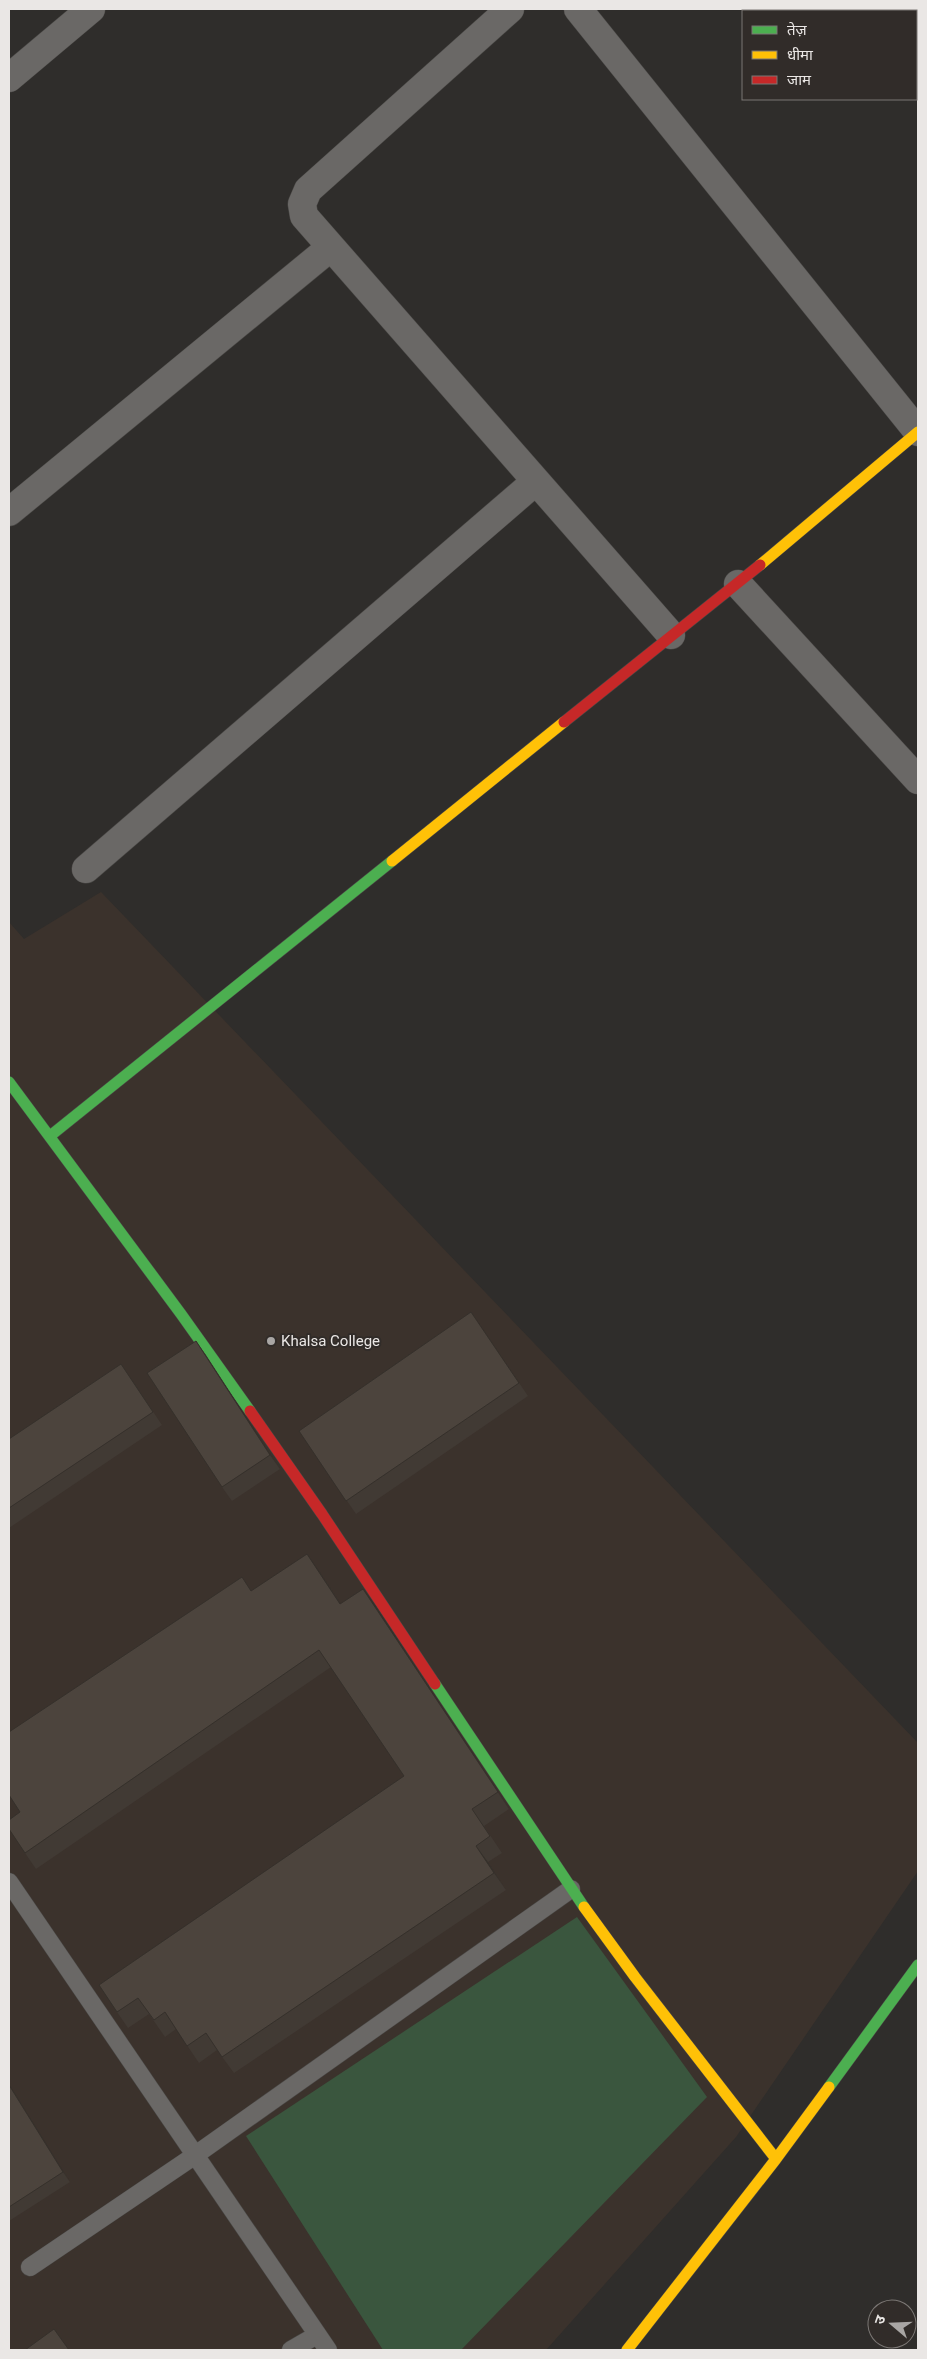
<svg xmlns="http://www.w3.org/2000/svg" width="927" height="2359" font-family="Roboto,'Noto Sans Devanagari',sans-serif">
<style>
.built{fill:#3b322c}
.green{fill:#3a563e}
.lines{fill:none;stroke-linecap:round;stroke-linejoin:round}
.lane-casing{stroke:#4a4846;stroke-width:19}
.street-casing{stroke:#4a4846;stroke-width:29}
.fast-casing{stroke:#4a4846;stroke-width:12}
.slow-casing{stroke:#4a4846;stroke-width:12}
.jam-casing{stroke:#4a4846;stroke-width:12}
.lane{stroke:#6a6866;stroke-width:18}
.street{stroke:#6a6866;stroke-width:28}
.fast{stroke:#4caf50;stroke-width:11}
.slow{stroke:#ffc107;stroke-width:11}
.jam{stroke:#c62828;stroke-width:11}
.wall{fill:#413a34}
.shaded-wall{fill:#35302b}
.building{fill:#4c443d;stroke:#35302b}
.poi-dot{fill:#a9a6a4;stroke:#312c29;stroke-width:2}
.labels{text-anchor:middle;stroke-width:4;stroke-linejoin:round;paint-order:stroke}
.poi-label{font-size:15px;fill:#eae7e5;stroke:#312c29;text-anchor:start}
</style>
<rect width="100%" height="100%" fill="#2f2d2b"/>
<!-- built -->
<path class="built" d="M101,892L918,1743V1871L736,2137L546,2350H9V922L24,939Z"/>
<!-- green -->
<path class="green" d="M577,1917L707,2097L461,2350H383L246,2136Z"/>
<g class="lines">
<defs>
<path id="lane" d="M9,1882L328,2350
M30,2267L194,2156L571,1889
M291,2350L317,2335"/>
<path id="street" d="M510,9L308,190L302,204L304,216L671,635
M578,9L918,432
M9,78L91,9
M9,512L331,247
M738,584L918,780
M86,869L536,481"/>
<path id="fast" d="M9,1082L181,1314L250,1411
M50,1136L392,861
M435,1684L584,1907
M829,2087L918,1965"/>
<path id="slow" d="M760,565L918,432
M392,861L564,722
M584,1907L635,1977L776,2159
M627,2350L776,2159L829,2087"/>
<path id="jam" d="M564,722L760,565
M250,1411L322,1514L435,1684"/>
</defs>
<!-- lane casing -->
<use href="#lane" class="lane-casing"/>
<!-- street casing -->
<use href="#street" class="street-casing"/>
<!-- fast casing -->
<use href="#fast" class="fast-casing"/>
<!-- slow casing -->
<use href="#slow" class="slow-casing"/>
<!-- jam casing -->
<use href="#jam" class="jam-casing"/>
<!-- lane -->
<use href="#lane" class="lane"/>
<!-- street -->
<use href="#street" class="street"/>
<!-- fast -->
<use href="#fast" class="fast"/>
<!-- slow -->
<use href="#slow" class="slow"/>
<!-- jam -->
<use href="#jam" class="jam"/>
</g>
<!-- wall -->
<path class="wall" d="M471,1312L528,1396L356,1514L299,1431Z
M196,1341L280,1469L232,1501L222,1487Z
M121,1364L162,1425L9,1528V1439Z
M319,1571L341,1604L375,1605L509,1809L484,1826L502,1853L488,1862L506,1890L234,2073L217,2050L199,2063L176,2029L165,2037L149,2014L128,2028L117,2012L404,1776L331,1667L36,1869L25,1853L20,1812L251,1591Z
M9,2085L70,2182L9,2221Z"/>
<!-- shaded-wall -->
<path class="shaded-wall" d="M196,1341L206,1355L280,1469L270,1455Z
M307,1554L319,1571L352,1621L340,1604Z
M363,1589L375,1605L509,1809L498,1792Z
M476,1846L488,1862L506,1890L494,1873Z
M9,2085L14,2092L70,2182L63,2172Z"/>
<!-- building -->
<path class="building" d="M471,1312L519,1383L346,1501L299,1431Z
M196,1341L270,1455L222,1487L147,1373Z
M121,1364L153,1412L9,1508V1439Z
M307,1554L340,1604L363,1589L498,1792L472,1809L490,1836L476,1846L494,1873L222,2057L206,2033L187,2046L165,2012L154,2020L138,1998L117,2012L99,1985L404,1776L319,1650L25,1853L9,1829V1820L20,1812L9,1795V1732L242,1577L251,1591Z
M9,2085L63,2172L9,2207Z
M54,2329L69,2350H25Z"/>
<!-- markers -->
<circle class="poi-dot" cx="271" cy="1341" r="5"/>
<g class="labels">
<!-- poi labels -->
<g class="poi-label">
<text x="281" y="1346">Khalsa College</text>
</g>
</g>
<!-- border -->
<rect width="927" height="2359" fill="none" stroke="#eae7e5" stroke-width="20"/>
<!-- legend -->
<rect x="742" y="10" width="175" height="90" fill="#312c29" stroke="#7b7774"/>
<rect x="752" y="26" width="25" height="8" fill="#4caf50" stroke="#7b7774"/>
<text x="787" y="35" font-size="15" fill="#eae7e5">तेज़</text>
<rect x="752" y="51" width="25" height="8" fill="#ffc107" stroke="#7b7774"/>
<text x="787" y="60" font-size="15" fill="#eae7e5">धीमा</text>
<rect x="752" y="76" width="25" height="8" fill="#c62828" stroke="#7b7774"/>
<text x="787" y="85" font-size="15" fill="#eae7e5">जाम</text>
<!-- north arrow -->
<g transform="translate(892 2324) rotate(289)"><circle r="24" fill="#312c29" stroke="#7b7774"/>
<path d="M0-4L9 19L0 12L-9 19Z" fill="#a9a6a4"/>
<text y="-8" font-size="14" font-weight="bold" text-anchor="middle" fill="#eae7e5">उ</text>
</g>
</svg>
